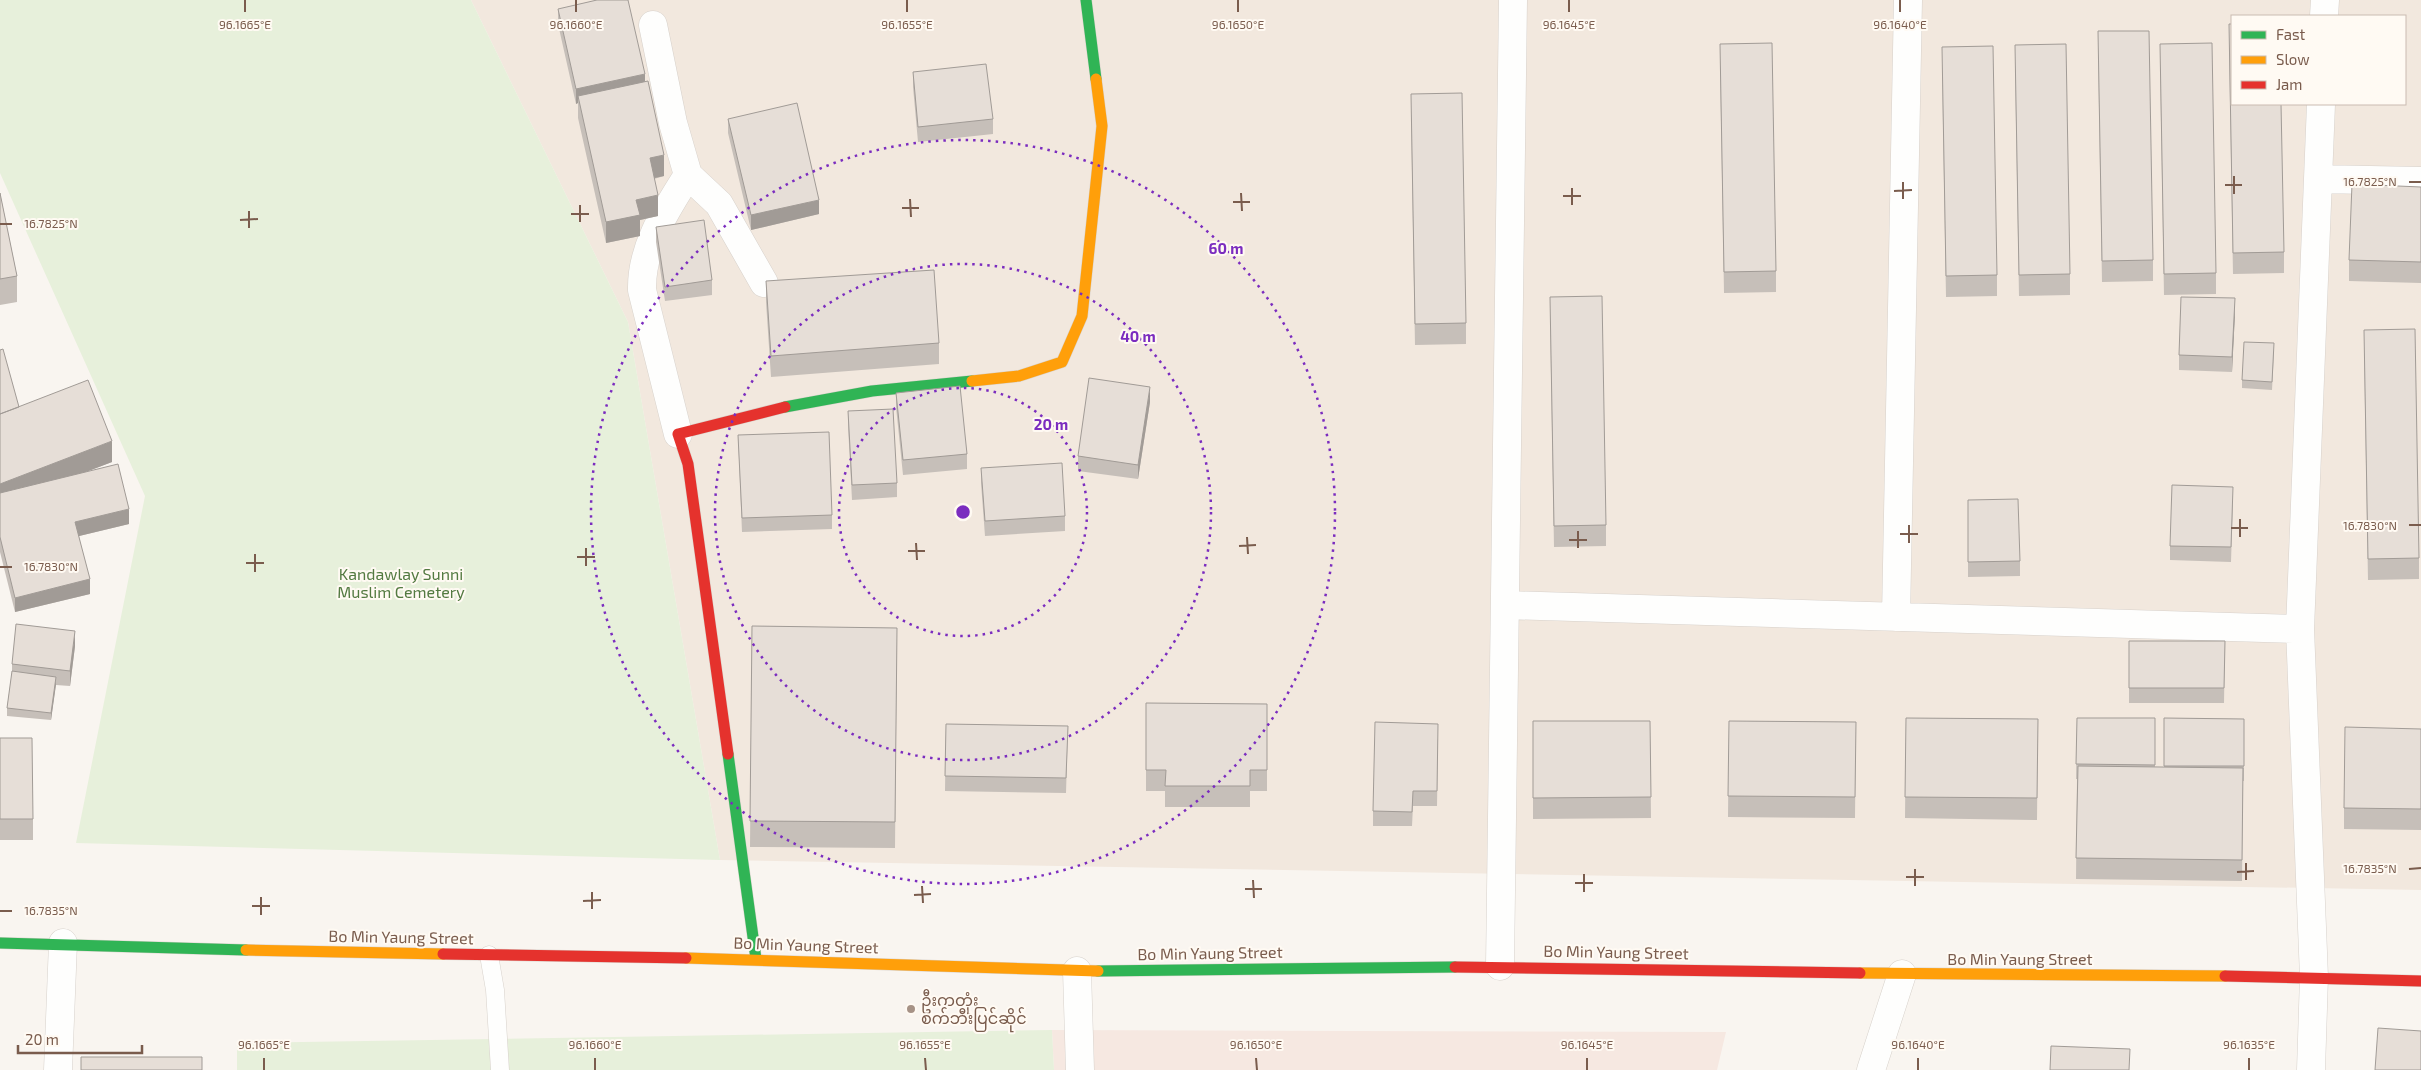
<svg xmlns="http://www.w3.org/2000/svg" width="2421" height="1070" font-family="'Exo 2','Noto Sans Myanmar',sans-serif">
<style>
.residential{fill:#f2e8de;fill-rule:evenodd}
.commercial{fill:#f6e8e1}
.green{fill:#e7f0db}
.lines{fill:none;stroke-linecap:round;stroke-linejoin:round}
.lane-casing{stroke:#d7d1cb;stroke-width:19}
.street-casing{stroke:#d7d1cb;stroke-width:29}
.fast-casing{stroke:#d9d2cb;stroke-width:12}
.slow-casing{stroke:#d9d2cb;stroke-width:12}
.jam-casing{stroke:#d9d2cb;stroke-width:12}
.lane{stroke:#fefefd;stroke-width:18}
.street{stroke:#fefefd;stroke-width:28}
.fast{stroke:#30b455;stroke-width:11}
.slow{stroke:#ff9f0a;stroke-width:11}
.jam{stroke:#e5322d;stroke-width:11}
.wall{fill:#c6bfb9}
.shaded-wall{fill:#a19b96}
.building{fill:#e6ded7;stroke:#a19b96}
.ticks{fill:none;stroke:#7a5c4d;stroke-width:2}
.ring{fill:none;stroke:#7b2cbf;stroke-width:2.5;stroke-dasharray:2.5 5}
.poi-dot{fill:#a69286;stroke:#fffaf3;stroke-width:2}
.labels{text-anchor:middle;stroke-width:4;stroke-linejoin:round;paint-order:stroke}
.park-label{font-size:16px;fill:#537a41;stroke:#fffaf3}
.street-label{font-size:16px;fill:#7a5c4d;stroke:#fffaf3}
.poi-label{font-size:16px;fill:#7a5c4d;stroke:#fffaf3;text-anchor:start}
.ticks-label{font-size:12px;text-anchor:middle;fill:#7a5c4d;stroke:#fffaf3;stroke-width:4;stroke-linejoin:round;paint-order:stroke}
.centre{fill:#7b2cbf;stroke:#fffaf3;stroke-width:2.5}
.ring-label{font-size:15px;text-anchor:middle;font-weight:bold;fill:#7b2cbf;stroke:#fffaf3;stroke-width:4;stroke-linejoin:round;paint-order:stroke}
</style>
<rect width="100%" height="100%" fill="#f9f5f0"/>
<!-- residential -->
<path class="residential" d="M471,0H2421V890L720,860L628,322ZM2232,16H2405V104H2232Z"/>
<!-- commercial -->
<path class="commercial" d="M1052,1030L1726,1032L1717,1070H1054Z"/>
<!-- green -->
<path class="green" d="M0,0H471L628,322L720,860L76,843L145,496L0,173Z
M1052,1030L1054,1070H237V1043Z"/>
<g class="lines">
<defs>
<path id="lane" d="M489,955L495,990L500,1070"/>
<path id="street" d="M2324,16L2325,0
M653,25L673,123L688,175L719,204L764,283
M2318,179L2421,181
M678,434L642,290C641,247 666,210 688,175
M1505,605L2300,629
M1896,617L1908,0
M1500,966L1513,0
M1077,971L1080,1070
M58,1070L63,943
M1871,1070L1902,974
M2311,1070L2314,977L2300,629L2321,104"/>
<path id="fast" d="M1086,0L1096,79
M785,407L872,391L972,381
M728,754L756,959
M0,943L246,950
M1098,971L1455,967"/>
<path id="slow" d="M972,381L1019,376L1062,362L1082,316L1102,126L1096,79
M246,950L443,954
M686,958L1098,971
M1860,973L2225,976"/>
<path id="jam" d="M728,754L688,464L678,434L785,407
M443,954L686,958
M1455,967L1860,973
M2225,976L2421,981"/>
</defs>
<!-- lane casing -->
<use href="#lane" class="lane-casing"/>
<!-- street casing -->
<use href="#street" class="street-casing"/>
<!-- fast casing -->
<use href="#fast" class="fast-casing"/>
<!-- slow casing -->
<use href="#slow" class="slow-casing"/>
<!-- jam casing -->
<use href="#jam" class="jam-casing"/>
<!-- lane -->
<use href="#lane" class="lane"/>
<!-- street -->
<use href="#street" class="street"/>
<!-- fast -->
<use href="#fast" class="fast"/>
<!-- slow -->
<use href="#slow" class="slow"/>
<!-- jam -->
<use href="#jam" class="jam"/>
</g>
<!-- wall -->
<path class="wall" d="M558,9L645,81L664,176L654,179L658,216L640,220V236L606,243L578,118V103L576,104L558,24Z
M2229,45L2284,252V273L2233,274Z
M2098,53L2153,260V281L2102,282Z
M1720,65L1776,271V292L1724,293Z
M2160,65L2216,273V294L2164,295Z
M2015,66L2070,274V295L2019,296Z
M1942,68L1997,275V296L1946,297Z
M913,72L993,119V134L918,142L913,87Z
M1411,115L1466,323V344L1415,345Z
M728,119L819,214L751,230L728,133Z
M2421,187V283L2349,281V260Z
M0,193L17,276V302L0,305Z
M656,227L712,280V295L665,301L656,242Z
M766,281L939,343V364L771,377L766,302Z
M2235,313L2232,372L2179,370V355Z
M1550,318L1606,525V546L1554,547Z
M0,350L19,407L112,462L88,471L129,524L79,536L90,594L15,612L0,552Z
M2274,351L2272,390L2242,388V380Z
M2364,351L2419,558V579L2368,580Z
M896,393L967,454V469L903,475L896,407Z
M1150,402L1138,479L1078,471V456Z
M848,411L897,483V497L852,500L848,426Z
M738,435L832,515V529L742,532Z
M981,468L1065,516V531L985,536L981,483Z
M1968,500L2020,561V576L1968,577Z
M2233,501L2231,562L2170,560V546Z
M752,626L897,628L895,848L750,847Z
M2129,641H2225L2224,703H2129Z
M75,646L70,686L56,685L51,720L7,716V708L12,672V664Z
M1146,703L1267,704V791H1250V807H1165V791H1146Z
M1906,718L2038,719L2037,820L1905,818Z
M2077,718H2155V767H2164V718L2244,719V781H2243L2242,881L2076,879L2077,779H2076Z
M1533,721H1650L1651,818L1533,819Z
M1729,721L1856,722L1855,818L1728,817Z
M946,724L1068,726L1066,793L945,791Z
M2421,729V830L2344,829V808Z
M0,738L33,819V840H0Z
M1438,739L1437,806H1413L1412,826H1373V811Z"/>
<!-- shaded-wall -->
<path class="shaded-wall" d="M645,74V89L578,96V103L576,104V89Z
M664,155V176L650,179V158Z
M658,195V216L640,220V236L606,243V222L636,200Z
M819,200V214L751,230V215Z
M2235,298V313L2232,372V357Z
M1150,387V402L1138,479V465Z
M112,441V462L0,505V484Z
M129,509V524L75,537V522Z
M90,579V594L15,612V598Z
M75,631V646L70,686V671Z
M56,677V684L51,720V713Z"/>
<!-- building -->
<path class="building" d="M597,0H628L645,74L576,89L558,9Z
M2229,24H2232V104H2281L2284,252L2233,253Z
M2098,31H2149L2153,260L2102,261Z
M1772,43L1776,271L1724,272L1720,44Z
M2212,43L2216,273L2164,274L2160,44Z
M2066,44L2070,274L2019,275L2015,45Z
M1993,46L1997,275L1946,276L1942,47Z
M986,64L993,119L918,127L913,72Z
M648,81L664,155L650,158L658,195L636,200L640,215L606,222L578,96Z
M1462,93L1466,323L1415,324L1411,94Z
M797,103L819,200L751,215L728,119Z
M2352,184L2421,187V262L2349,260Z
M0,193L17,276L0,279Z
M704,220L712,280L665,287L656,227Z
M934,270L939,343L771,356L766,281Z
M1602,296L1606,525L1554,526L1550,297Z
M2181,297L2235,298L2232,357L2179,355Z
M2415,329L2419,558L2368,559L2364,330Z
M2244,342L2274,343L2272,382L2242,380Z
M3,349L19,407L0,414V350Z
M1089,378L1150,387L1138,465L1078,456Z
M88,380L112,441L0,484V414Z
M960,386L967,454L903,460L896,393Z
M893,409L897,483L852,485L848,411Z
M829,432L832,515L742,518L738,435Z
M1062,463L1065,516L985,521L981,468Z
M118,464L129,509L75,522L90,579L15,598L0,537V493Z
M2172,485L2233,487L2231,547L2170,546Z
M2018,499L2020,561L1968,562V500Z
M16,624L75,631L70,671L12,664Z
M752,626L897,628L895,822L750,821Z
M2129,641H2225L2224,688H2129Z
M12,671L56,677L51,713L7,708Z
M1146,703L1267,704V770H1250V786H1165L1166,770H1146Z
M1906,718L2038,719L2037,798L1905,797Z
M2077,718H2155V765L2076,764Z
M2164,718L2244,719V766H2164Z
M1533,721H1650L1651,797L1533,798Z
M1729,721L1856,722L1855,797L1728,796Z
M1375,722L1438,724L1437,791H1413L1412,812L1373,811Z
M946,724L1068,726L1066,778L945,776Z
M2345,727L2421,729V809L2344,808Z
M0,738H32L33,819H0Z
M2078,766L2243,768L2242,860L2076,858Z
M2378,1028L2421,1031V1070H2375Z
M2051,1046L2130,1049L2129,1070H2050Z
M81,1057H202V1070H81Z"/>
<!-- ticks -->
<path class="ticks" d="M245,0V12M576,0V12M907,0V12M1238,0V12M1569,0V12M1900,0V12M2234,176V194M1903,182V199M2409,182H2421M2225,185H2242M1572,188V205M1894,191L1912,190M1241,193L1242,211M1563,196H1581M910,199L911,217M1233,202H1250M580,205V222M902,208H919M249,211V228M571,214H589M240,220L258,219M0,224H12M2240,519V537M1909,525V543M2409,525H2421M2231,528H2248M1578,531V548M1900,534H1918M1247,537L1248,554M1569,540H1587M916,543L917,560M1239,546L1256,545M586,548V566M908,551H925M255,554V572M577,557H595M246,563H264M0,567H12M2246,863V880M1915,869V886M2409,869L2421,868M2237,872L2254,871M1584,874V892M1906,877H1924M1253,880L1254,898M1575,883H1593M922,886L923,903M1245,889H1262M592,892V909M914,895L931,894M261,897V915M583,901L601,900M252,906H270M0,911H12M264,1058V1070M595,1058V1070M925,1058L926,1070M1256,1058L1257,1070M1587,1058V1070M1918,1058V1070M2249,1058V1070"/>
<!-- distance rings -->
<g class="ring">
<circle cx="963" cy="512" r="124"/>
<circle cx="963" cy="512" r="248"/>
<circle cx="963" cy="512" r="372"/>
</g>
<!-- markers -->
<circle class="poi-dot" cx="911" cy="1009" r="5"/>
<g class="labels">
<!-- park labels -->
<g class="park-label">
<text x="401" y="580">Kandawlay Sunni<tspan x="401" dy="18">Muslim Cemetery</tspan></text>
</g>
<!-- street labels -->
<g class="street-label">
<text transform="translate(401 937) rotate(1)" y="6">Bo Min Yaung Street</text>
<text transform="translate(806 945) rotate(2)" y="6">Bo Min Yaung Street</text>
<text transform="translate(1616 952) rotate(1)" y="6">Bo Min Yaung Street</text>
<text transform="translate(1210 953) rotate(-1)" y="6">Bo Min Yaung Street</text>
<text x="2020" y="965">Bo Min Yaung Street</text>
</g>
<!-- poi labels -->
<g class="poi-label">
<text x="921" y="1006">ဦးကတုံး<tspan x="921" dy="18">စက်ဘီးပြင်ဆိုင်</tspan></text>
</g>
</g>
<g class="ticks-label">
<text x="245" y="29">96.1665°E</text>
<text x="576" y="29">96.1660°E</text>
<text x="907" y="29">96.1655°E</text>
<text x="1238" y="29">96.1650°E</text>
<text x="1569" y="29">96.1645°E</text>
<text x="1900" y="29">96.1640°E</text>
<text x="2370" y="186">16.7825°N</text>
<text x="51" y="228">16.7825°N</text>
<text x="2370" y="530">16.7830°N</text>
<text x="51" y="571">16.7830°N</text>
<text x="2370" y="873">16.7835°N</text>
<text x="51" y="915">16.7835°N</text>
<text x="264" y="1049">96.1665°E</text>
<text x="595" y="1049">96.1660°E</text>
<text x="925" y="1049">96.1655°E</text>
<text x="1256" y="1049">96.1650°E</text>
<text x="1587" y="1049">96.1645°E</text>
<text x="1918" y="1049">96.1640°E</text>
<text x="2249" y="1049">96.1635°E</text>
</g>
<circle cx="963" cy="512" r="8" class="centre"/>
<g class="ring-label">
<text x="1226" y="254">60 m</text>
<text x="1138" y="342">40 m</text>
<text x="1051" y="430">20 m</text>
</g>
<!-- legend -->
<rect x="2231" y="15" width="175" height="90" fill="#fffaf3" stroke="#cabbb1"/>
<rect x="2241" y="31" width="25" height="8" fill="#30b455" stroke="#cabbb1"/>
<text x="2276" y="40" font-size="15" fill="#7a5c4d">Fast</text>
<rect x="2241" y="56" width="25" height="8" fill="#ff9f0a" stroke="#cabbb1"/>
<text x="2276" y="65" font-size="15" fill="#7a5c4d">Slow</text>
<rect x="2241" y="81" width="25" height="8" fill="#e5322d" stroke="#cabbb1"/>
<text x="2276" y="90" font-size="15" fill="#7a5c4d">Jam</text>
<!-- scale -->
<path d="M18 1045v8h124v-8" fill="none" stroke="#7a5c4d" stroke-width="2.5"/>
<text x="25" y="1045" font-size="15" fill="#7a5c4d" stroke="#fffaf3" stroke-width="4" paint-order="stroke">20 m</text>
</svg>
